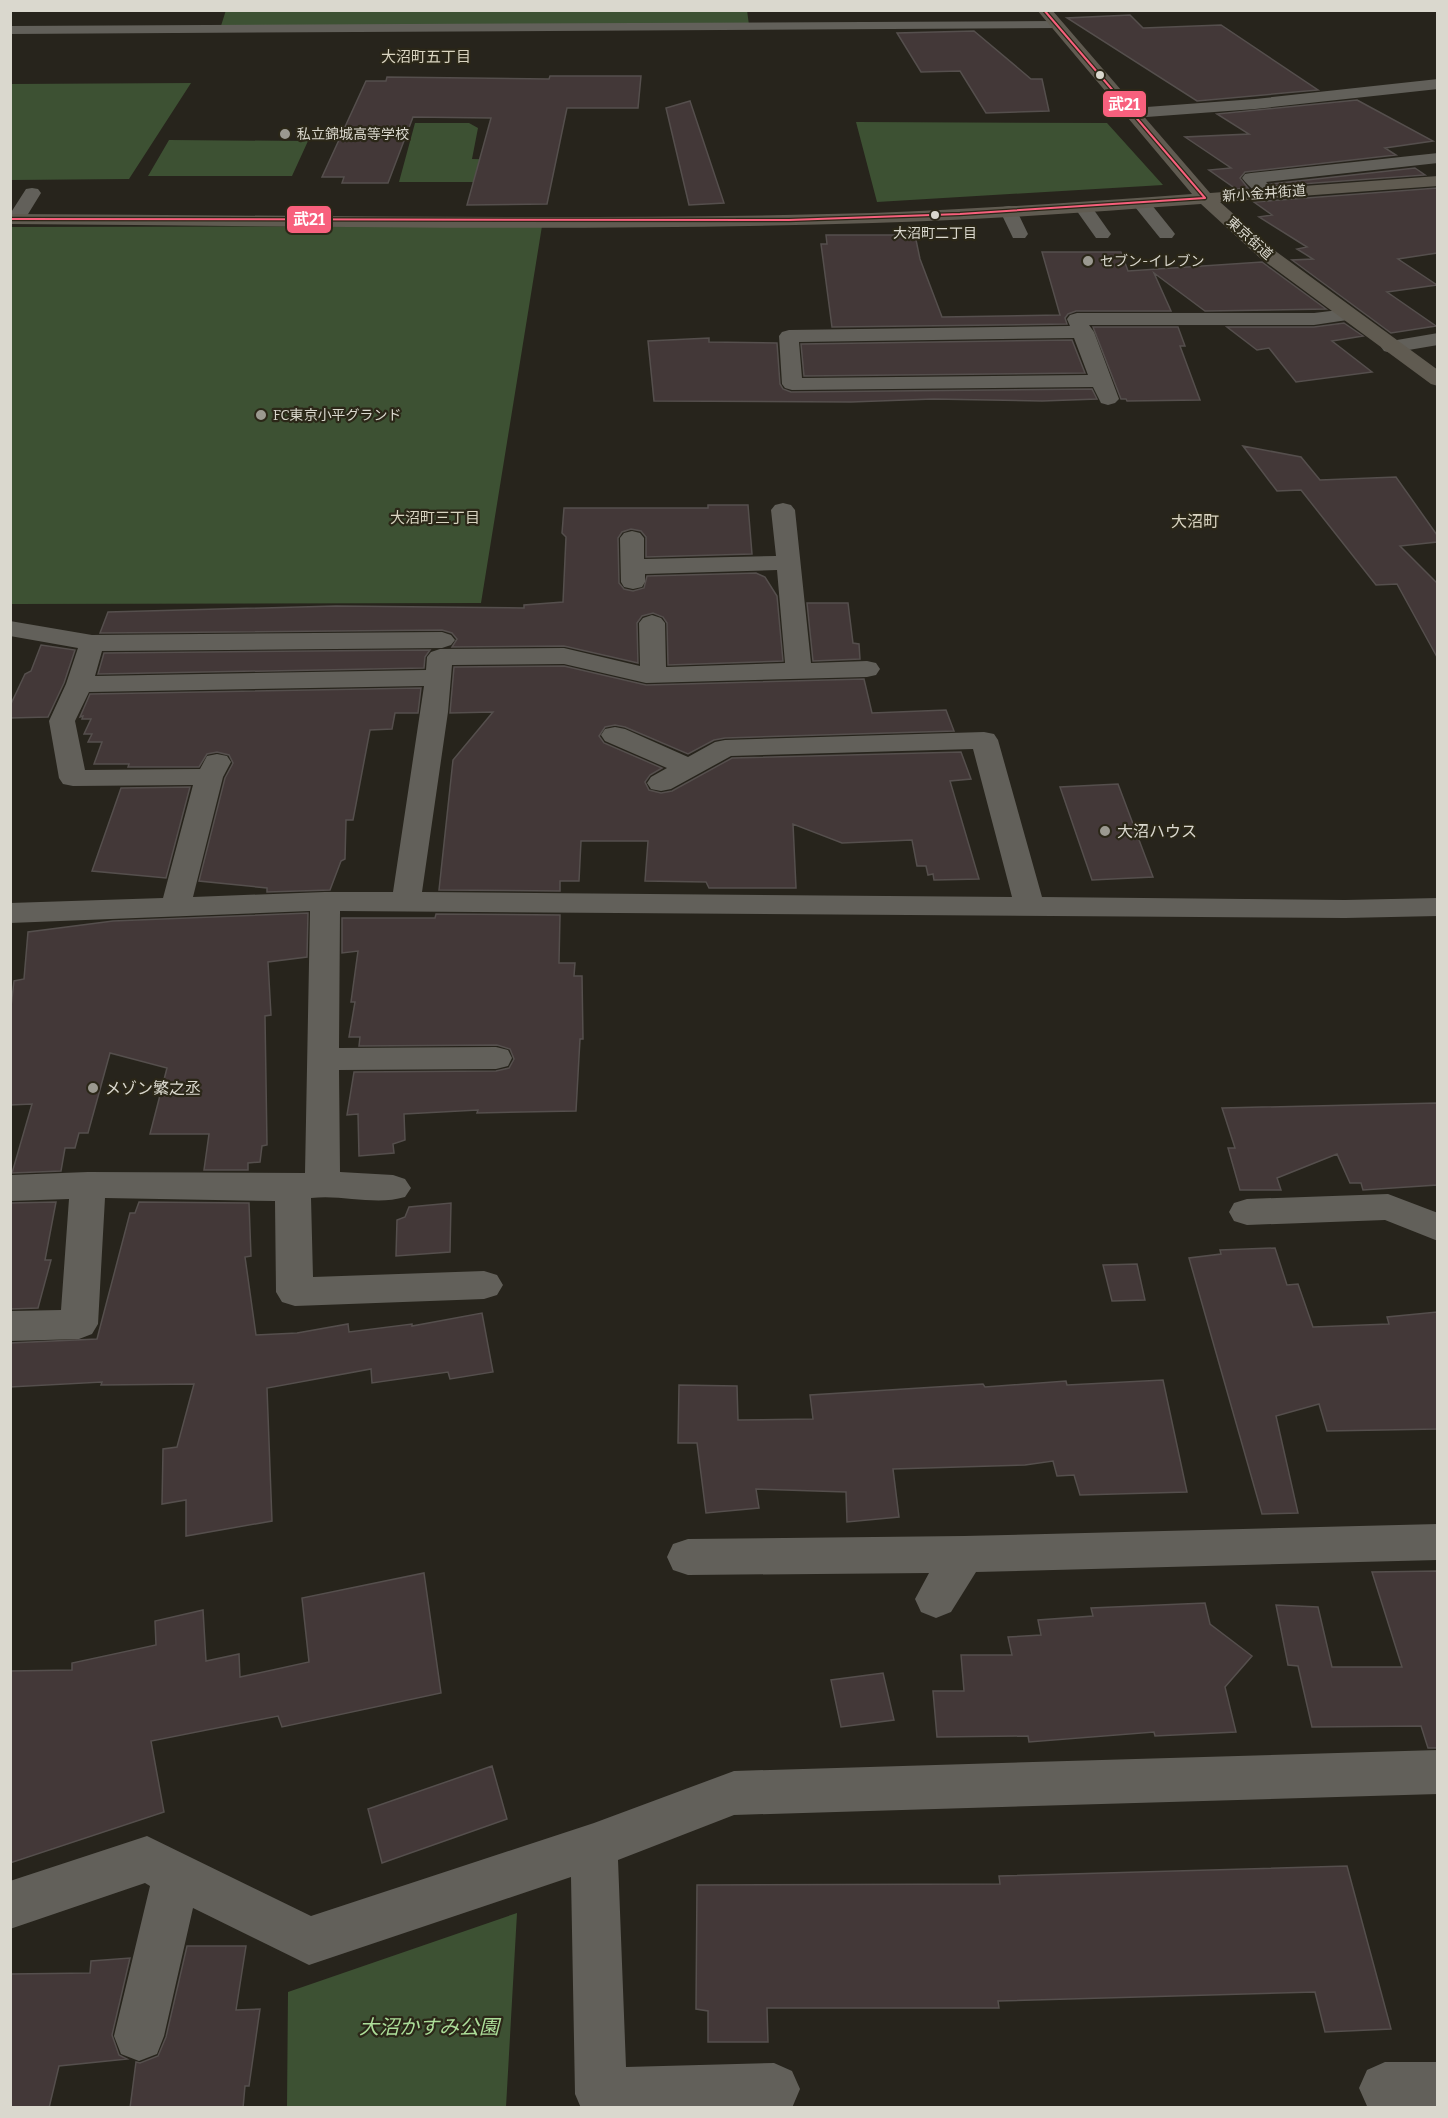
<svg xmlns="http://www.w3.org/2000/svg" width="1448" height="2118" font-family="Bitter,'Noto Sans JP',serif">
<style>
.green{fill:#3d5133}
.building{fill:#433838;stroke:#554f4d;stroke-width:1.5}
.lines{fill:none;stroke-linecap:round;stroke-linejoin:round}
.minor{fill:#62605a;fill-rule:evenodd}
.major{fill:#605b51;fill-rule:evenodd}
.bus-1-casing{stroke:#2b2718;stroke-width:4.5}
.bus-1{stroke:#f8607d;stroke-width:2}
.bus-dot{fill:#dad8ce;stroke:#2b2718;stroke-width:2}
.poi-dot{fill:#9b9990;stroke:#2b2718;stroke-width:2}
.labels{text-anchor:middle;stroke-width:4.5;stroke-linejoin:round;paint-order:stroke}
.far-poi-label{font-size:14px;fill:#dad8ce;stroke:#2b2718;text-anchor:start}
.far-street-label{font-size:14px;fill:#dad8ce;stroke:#2b2718}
.bus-label{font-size:14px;fill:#dad8ce;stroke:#2b2718}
.far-neighbourhood-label{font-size:15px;fill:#d9d4c1;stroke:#2b2718}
.far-quarter-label{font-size:16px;fill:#d9d4c1;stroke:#2b2718}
.poi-label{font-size:16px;fill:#dad8ce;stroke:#2b2718;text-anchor:start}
.near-park-label{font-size:20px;font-style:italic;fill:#acde99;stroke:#2b2718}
.line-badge{stroke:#2b2718;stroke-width:2}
.badge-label{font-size:16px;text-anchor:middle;font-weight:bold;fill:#fff}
</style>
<rect width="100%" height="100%" fill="#27241c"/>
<!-- green -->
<path class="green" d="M226,10H747L749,25L220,29Z
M191,83L129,179L11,180V84Z
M856,122L1107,123L1163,185L877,202Z
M415,123H469L478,128L472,159L514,160L510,182H399Z
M169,140L308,141L292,176H148Z
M542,226L481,603L11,604L10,227Z
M517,1913L506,2107H287L288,1992Z"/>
<!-- building -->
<path class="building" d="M1130,15L1143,28L1221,25L1318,90L1197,101L1067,18Z
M974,31L1031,79H1042L1049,111L986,113L960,71L921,72L897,33Z
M550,76H641L638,108H567L547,204L467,205L491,118L413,117L388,183H342L344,177H322L366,81H386L387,77L549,79Z
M1357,100L1433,141L1385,148L1396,155L1245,172L1240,178L1248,188L1236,189L1209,170L1231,168L1185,137L1249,134L1217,114Z
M690,101L724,203L689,205L666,108Z
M1415,168L1425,175L1274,186L1271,184Z
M1437,188V253L1398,259L1437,285L1387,292L1436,326L1391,333L1292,260L1313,259L1297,249L1307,247L1259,217L1272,215L1254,202Z
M826,235H915L920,259L942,317L1060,315L1042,252H1121L1128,271L1262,262L1326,309L1205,311L1154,273L1171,311H1076L1068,314L1065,318L1067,324L832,327L821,244H827Z
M1344,323L1363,336L1332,341L1372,372L1296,382L1269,348L1257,350L1227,327H1314Z
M1093,327H1178L1185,346H1180L1200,400L1127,401L1126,399H1121Z
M709,338V342L777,343L780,384L783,389L791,392L1092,389L1097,399L1042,401L933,399L851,402L654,401L648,341Z
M1072,340L1085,373L804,376L801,344Z
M1243,446L1301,457L1320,480L1396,477L1437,535V542L1400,546L1437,583V657L1397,584L1376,585L1301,490L1277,491Z
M708,505H748L752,554L646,557V537L641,531L631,529L622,532L618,538L619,583L624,589L633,591L644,588L647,576L756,573L765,577L777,596L783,661L668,665L667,623L663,617L653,613L642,616L637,623L638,663L564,646L452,647L457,639L452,633L442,630L100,633L108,612L336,606L524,608V605L563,602L566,537L562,533L564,508H708Z
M807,603H848L853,643L859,644L860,659L813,661Z
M41,645L75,650L64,683L48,717L10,718V706L25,674L31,671Z
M430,650L425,657L424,668L98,674L104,653Z
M564,666L646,685L864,679L872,713L946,710L954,731L725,738L714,740L688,754L625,727L615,725L605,727L599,736L604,743L662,768L650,775L645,782L649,790L661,793L672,791L732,758L961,752L971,779L950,781L979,879L934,880L933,874L928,875L926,866H917L912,840L842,843L793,824L796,888H709L706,882L645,881L648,841H581L579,881H560V891L439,890L453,760L493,712L450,713L454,667Z
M421,688L418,713H395L392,729L370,730L353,820H346L345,859L341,861L330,890L267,892V888L199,881L225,778L233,763L229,755L217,752L207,754L199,767H128L129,764H94L102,742H88L92,734H84L91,719H82L83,716L80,717L90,694Z
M1118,784L1153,877L1092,880L1060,787Z
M190,787L166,878L92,871L121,788Z
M308,913L307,957L268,962L271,1015L265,1016L267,1145L262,1146L260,1162L248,1163V1170H204L209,1134H150L167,1068L110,1053L88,1133H79L75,1148H65L61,1171L12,1173L32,1104L10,1105V1015L14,981L24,979L28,932L113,921Z
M436,914L560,915L559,963H575L574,976H582L583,1039H580L576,1111L477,1113L478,1110L404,1114L405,1140L393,1144L394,1153L359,1156L358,1114L347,1115L354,1072L496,1071L509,1068L514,1059L510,1049L497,1045L359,1046L360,1037H349L355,1002H351L358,951L342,953V918H435Z
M1437,1103V1185L1363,1190L1361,1183H1350L1337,1154L1277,1178L1281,1190H1240L1228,1148H1235L1222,1108Z
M56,1202L45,1260H51L38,1308L10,1309V1203Z
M139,1202L249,1203L251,1256L245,1257L256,1335L297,1333L348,1324L349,1332L412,1324V1326L482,1313L493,1372L450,1379L448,1372L372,1383L371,1369L267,1388L272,1521L186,1536V1500L162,1504L163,1449L177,1447L194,1384L101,1385L102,1382L10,1387V1343L97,1339L130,1213H135Z
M451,1203L450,1252L396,1256L397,1220L405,1217L409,1207Z
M1275,1248L1287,1285L1298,1284L1313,1327L1389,1324L1387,1317L1437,1312V1429L1327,1431L1319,1404L1276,1416L1298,1513L1262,1514L1189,1258L1221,1254L1220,1250Z
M1137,1264L1145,1300L1112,1301L1103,1265Z
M1163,1380L1187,1492L1080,1495L1074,1475L1057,1476L1053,1461L1025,1465L893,1469L899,1517L847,1522L846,1492L756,1489L759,1508L706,1513L697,1443H678L679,1385L737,1386L738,1420L813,1419L810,1395L983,1384L985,1387L1066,1381L1067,1385Z
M1437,1571V1748H1428L1421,1726L1312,1727L1298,1666L1288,1665L1276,1605L1318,1607L1332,1667H1402L1372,1572Z
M424,1573L441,1693L282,1727L278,1716L151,1741L164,1812L10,1863V1671L72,1670V1663L156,1645L155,1621L203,1610L206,1661L239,1654L240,1677L309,1662L302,1598Z
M1205,1603L1210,1624L1252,1656L1225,1687L1236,1732L1155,1736L1154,1732L1029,1742L1028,1736L937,1737L933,1691H964L961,1655H1012L1008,1637L1041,1635L1038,1620L1093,1616L1091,1608Z
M883,1673L894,1720L841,1727L831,1680Z
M492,1766L507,1819L382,1863L368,1809Z
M1347,1866L1391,2029L1325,2032L1315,1992L998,2001L999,2008H767L768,2042H708V2011L696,2009L697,1885L1000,1884L999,1876Z
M187,1946H246L236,2010L260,2009L249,2086H245L243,2108H130L136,2062L140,2063L158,2056L166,2037Z
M130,1958L112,2035L119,2055L127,2059L59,2066L49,2108H10V1974L90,1973L91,1961Z"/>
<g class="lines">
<!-- minor -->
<path class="minor" d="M1055,21L1062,25L1060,28L10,34V26Z
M1438,79V89L1255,109L1133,118L1125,113L1133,108L1255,99Z
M1438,153V163L1266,182L1278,193L1275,197C1262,200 1250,188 1242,178L1245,174L1251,173Z
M32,188L38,189L41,193L25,219L22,223H10V214L26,189Z
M1141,198L1147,199L1172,230L1175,234L1172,238H1160L1135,207L1132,203L1135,199Z
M1083,202L1089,203L1108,230L1111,234L1108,238H1096L1074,207L1077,203Z
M1009,206L1015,207L1028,234L1025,238H1013L1000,211L1003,207Z
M1347,309L1354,311L1357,315L1354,319L1314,325H1089L1094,332L1119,399L1115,403L1108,405L1101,403L1093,387L792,390L785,388L782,384L779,336L782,332L789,330L1070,326L1067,319L1070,315L1077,313H1314ZM1074,338L1088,375L802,378L799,342Z
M1438,333V345L1391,353L1384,351L1381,347L1384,343L1391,341Z
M783,503L791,505L795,510L811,663L867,661L876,663L880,669L876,675L867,677L646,683L564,664L452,665L448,712L422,892L1012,897L973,749L731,756L671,789L661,791L651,789L647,783L651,777L667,768L605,741L601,735L605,729L615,727L625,729L688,757L715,742L725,740L984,732L994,734L998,740L1042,897L1345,900L1438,898V916L1345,918L340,911L339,1048L496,1047L508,1050L512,1058L508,1066L496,1069L339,1070L340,1172L393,1175L405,1179L411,1188L405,1197C375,1206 342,1194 311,1198L313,1277L484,1271L497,1275L503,1285L497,1295L484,1299L295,1306L282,1302L276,1292L275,1201L105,1198L98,1324L92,1334L79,1339L10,1341V1311L61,1310L69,1199L10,1201V1175L88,1172L305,1173L310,911L10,923V903L163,898L193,785L73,786L63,784L59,778L49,721L66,684L78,648L10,636V621L92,635L442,632L451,635L455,640L451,645L442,648L102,651L95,676L426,670L427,657L431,652L440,649L564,648L640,666L639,623L643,618L652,615L661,618L665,623L666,667L785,663L777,570L645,574V582L642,587L633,589L624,587L621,582L620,538L624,533L632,531L640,533L644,538V559L776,556L771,510L775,505ZM424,686L393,892H325L193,897L223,777L231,762L227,756L217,754L207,756L200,769L85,770L75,721L89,692Z
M1388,1194L1438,1213V1241L1385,1220L1247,1225L1234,1221L1229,1212L1234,1203L1247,1199Z
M1438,1524V1560L976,1572L951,1612L936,1618L921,1612L915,1599L929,1573L688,1575L673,1570L667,1557L673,1544L688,1539L964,1536Z
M1438,1750V1794L734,1815L618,1860L626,2067L774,2063L792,2071L800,2089L792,2108H581L575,2094L571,1877L309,1965L193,1908L164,2036L157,2054L139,2061L121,2054L114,2036L150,1886L145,1883L10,1929V1881L147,1836L311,1916L594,1823L734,1771Z
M1385,2062H1438V2108L1367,2106L1359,2088L1367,2070Z"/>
<!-- major -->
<path class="major" d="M1037,10H1052L1210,193L1438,176V186L1220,202L1274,250L1438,370V386L1431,384L1260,258L1201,204C1092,212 982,220 873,223C585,232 298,226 10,224V214C298,215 585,221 872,213C979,209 1086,202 1192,194Z"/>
<defs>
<path id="bus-1" d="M1044,10L1205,198
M10,219L789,220L960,214L1205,198"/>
</defs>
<!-- bus-1 casing -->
<use href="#bus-1" class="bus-1-casing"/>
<!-- bus-1 -->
<use href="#bus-1" class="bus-1"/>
</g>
<!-- markers -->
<g class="bus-dot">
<circle cx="1100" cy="75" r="5"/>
<circle cx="935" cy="215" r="5"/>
</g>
<g class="poi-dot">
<circle cx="285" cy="134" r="6"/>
<circle cx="1088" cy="261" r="6"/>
<circle cx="261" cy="415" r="6"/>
<circle cx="1105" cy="831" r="6"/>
<circle cx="93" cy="1088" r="6"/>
</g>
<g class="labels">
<!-- far-poi labels -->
<g class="far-poi-label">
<text x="297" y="139">私立錦城高等学校</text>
<text x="1100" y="266">セブン-イレブン</text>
<text x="273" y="420">FC東京小平グランド</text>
</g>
<!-- far-street labels -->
<g class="far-street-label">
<text transform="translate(1264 193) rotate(-4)" y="5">新小金井街道</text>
<text transform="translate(1250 238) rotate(42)" y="5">東京街道</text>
</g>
<!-- bus labels -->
<g class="bus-label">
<text x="935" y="238">大沼町二丁目</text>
</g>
<!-- far-neighbourhood labels -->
<g class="far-neighbourhood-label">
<text x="426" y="62">大沼町五丁目</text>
<text x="435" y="523">大沼町三丁目</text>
</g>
<!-- far-quarter labels -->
<g class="far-quarter-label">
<text x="1195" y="527">大沼町</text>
</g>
<!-- poi labels -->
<g class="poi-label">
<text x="1117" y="837">大沼ハウス</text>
<text x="105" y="1094">メゾン繁之丞</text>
</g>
<!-- near-park labels -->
<g class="near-park-label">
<text x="429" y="2034">大沼かすみ公園</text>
</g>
</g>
<g class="line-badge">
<rect x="1102" y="90" width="45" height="28" rx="6" fill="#f8607d"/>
<rect x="286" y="205" width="46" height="29" rx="6" fill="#f8607d"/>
</g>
<g class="badge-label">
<text x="1124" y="110">武21</text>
<text x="309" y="225">武21</text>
</g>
<!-- border -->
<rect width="1448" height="2118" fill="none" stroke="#dad8ce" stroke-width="24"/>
</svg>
